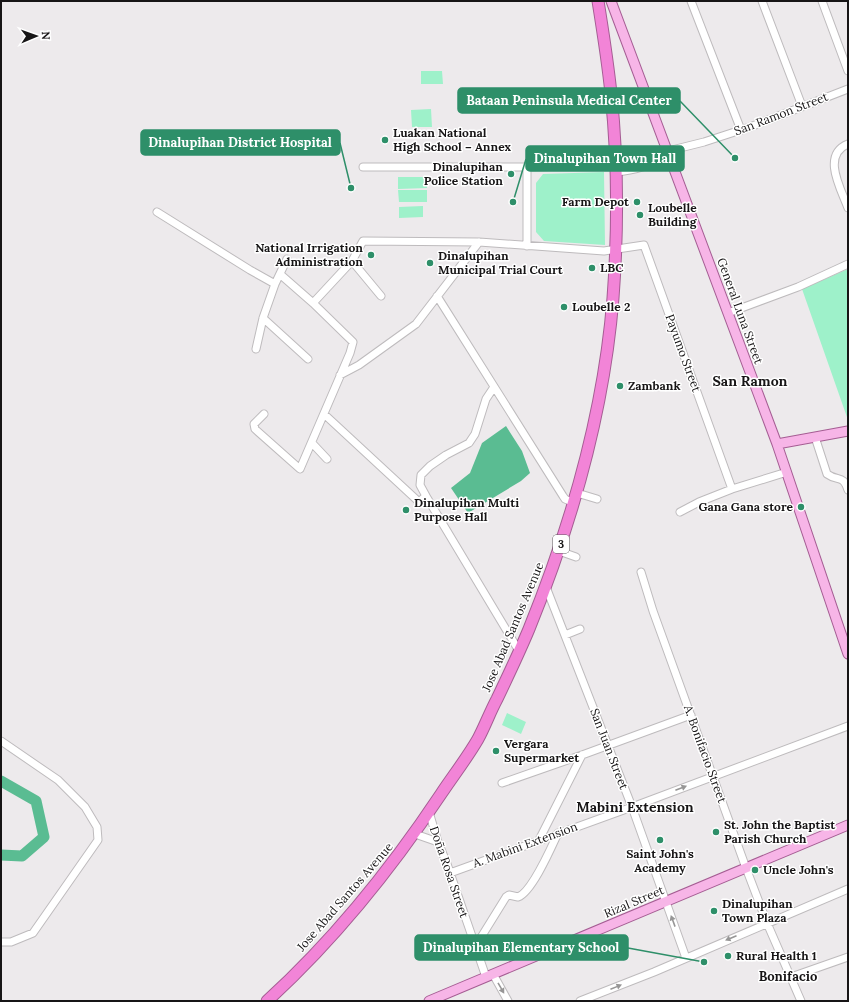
<svg xmlns="http://www.w3.org/2000/svg" width="849" height="1002" font-family="Lora,serif">
<style>
.green{fill:#9ef1ca}
.water{fill:#5abc92}
.lines{fill:none;stroke-linecap:round;stroke-linejoin:round}
.river{stroke:#5abc92;stroke-width:11}
.minor-casing{stroke:#bebbbd;stroke-width:9}
.major-casing{stroke:#a55d93;stroke-width:11}
.highway-casing{stroke:#a55d93;stroke-width:13}
.minor{stroke:#fff;stroke-width:7}
.major{stroke:#f7b5e7;stroke-width:9}
.highway{stroke:#f284d7;stroke-width:11}
.oneway{fill:#979696}
.poi-dot{fill:#2e8f69;stroke:#fff;stroke-width:1.5}
.labels{text-anchor:middle;stroke-width:3;stroke-linejoin:round;paint-order:stroke}
.shield{fill:#fff;stroke:#5d5b5c;stroke-width:1}
.shield-label{font-size:11px;font-weight:bold;fill:#171516}
.street-label{font-size:12px;fill:#171516;stroke:#fff}
.poi-label{font-size:12px;font-weight:bold;fill:#171516;stroke:#fff;text-anchor:start}
.neighbourhood-label{font-size:13px;font-weight:bold;fill:#171516;stroke:#fff}
.quarter-label{font-size:14px;font-weight:bold;fill:#171516;stroke:#fff}
.leader{fill:none;stroke:#2e8f69;stroke-width:1.5}
.callout-dot{fill:#2e8f69;stroke:#fff;stroke-width:1.5}
.callout{fill:#2e8f69;stroke:#2e8f69;stroke-width:1.5}
.callout-label{font-size:13px;text-anchor:middle;font-weight:bold;fill:#fff}
</style>
<rect width="100%" height="100%" fill="#edeaec"/>
<!-- green -->
<path class="green" d="M421,71H442L443,84H421Z
M431,109L432,127H412L411,110Z
M604,172L605,245L544,241L536,232V183L543,174Z
M398,177H427V188L398,189Z
M398,190H427V202H399Z
M423,206V217L399,218V207Z
M848,269V420L802,289Z
M507,713L526,722L521,734L502,725Z"/>
<!-- water -->
<path class="water" d="M506,426L522,451L530,473L521,481L468,513L451,488L470,473L482,443Z"/>
<g class="lines">
<!-- river -->
<path class="river" d="M1,781L36,801L44,837L22,856L1,855"/>
<defs>
<path id="minor" d="M691,1L741,130
M762,1L802,106
M822,1L848,71
M848,144C821,155 841,189 848,208
M668,151L704,142L750,127L848,89
M363,167H527L615,165
M615,172C637,170 650,165 670,156
M157,212L250,270L275,284
M527,246V167
M352,261L381,296
M437,296L563,496L565,499L574,503
M313,303L352,261L363,241L479,242L604,251L644,245L732,489
M728,313L798,287L848,264
M263,318L308,359
M256,349L263,318L275,284L287,259
M340,375L359,365L416,324L479,242
M264,414L254,424L255,429L300,469L350,353L353,342L313,303L281,275
M324,414L419,502L426,496L519,651
M815,437L827,474C838,482 843,474 848,490
M312,443L327,459
M577,493L597,499
M426,496L420,485L421,475L430,466L446,455L469,443L475,434L486,399L494,387
M680,512L699,502L732,489L787,472
M559,551L576,557
M641,572L653,611L746,868L767,923L801,1001
M546,587L632,807L686,958
M565,635L580,629
M1,741L58,780L85,807L97,827L98,840L33,933L11,942H1
M502,783L582,755L691,715
M429,812L438,842L447,864L486,977
M415,834L438,842
M539,840L582,755
M450,873L632,807L848,726
M475,947L506,897L509,895L518,897C532,892 551,848 558,833
M493,974L508,1001
M791,977L848,957
M580,1001L654,972L848,889"/>
<path id="major" d="M611,1L777,444L848,654
M777,444L848,431
M429,1001L848,825"/>
<path id="highway" d="M267,1001C334,940 391,869 441,794C453,776 467,758 478,739C485,726 490,712 497,699C508,676 519,653 529,629C572,523 604,412 613,298C618,231 618,161 611,94C608,63 603,32 598,1"/>
</defs>
<!-- minor casing -->
<use href="#minor" class="minor-casing"/>
<!-- major casing -->
<use href="#major" class="major-casing"/>
<!-- highway casing -->
<use href="#highway" class="highway-casing"/>
<!-- minor -->
<use href="#minor" class="minor"/>
<!-- major -->
<use href="#major" class="major"/>
<!-- highway -->
<use href="#highway" class="highway"/>
</g>
<!-- one-way arrows -->
<defs><path id="oneway-solid" d="M-6-.8H1V-3.2L6.5 0L1 3.2V.8H-6Z"/></defs>
<g class="oneway">
<use href="#oneway-solid" transform="translate(681 788) rotate(-21)"/>
<use href="#oneway-solid" transform="translate(673 921) rotate(-110)"/>
<use href="#oneway-solid" transform="translate(731 938) rotate(157)"/>
<use href="#oneway-solid" transform="translate(616 987) rotate(-22)"/>
<use href="#oneway-solid" transform="translate(501 988) rotate(60)"/>
</g>
<!-- markers -->
<g class="poi-dot">
<circle cx="385" cy="140" r="4"/>
<circle cx="511" cy="174" r="4"/>
<circle cx="637" cy="202" r="4"/>
<circle cx="640" cy="215" r="4"/>
<circle cx="371" cy="255" r="4"/>
<circle cx="430" cy="263" r="4"/>
<circle cx="592" cy="268" r="4"/>
<circle cx="564" cy="307" r="4"/>
<circle cx="620" cy="386" r="4"/>
<circle cx="801" cy="507" r="4"/>
<circle cx="406" cy="510" r="4"/>
<circle cx="496" cy="751" r="4"/>
<circle cx="716" cy="832" r="4"/>
<circle cx="660" cy="840" r="4"/>
<circle cx="755" cy="870" r="4"/>
<circle cx="714" cy="911" r="4"/>
<circle cx="728" cy="956" r="4"/>
</g>
<g class="labels">
<!-- shield labels -->
<rect class="shield" x="553" y="535" width="16" height="18" rx="3"/>
<g class="shield-label">
<text x="561" y="548">3</text>
</g>
<!-- street labels -->
<g class="street-label">
<text transform="translate(781 114) rotate(-21)" y="4">San Ramon Street</text>
<text transform="translate(740 311) rotate(70)" y="4">General Luna Street</text>
<text transform="translate(683 353) rotate(70)" y="4">Payumo Street</text>
<text transform="translate(513 627) rotate(-67)" y="4">Jose Abad Santos Avenue</text>
<text transform="translate(609 749) rotate(69)" y="4">San Juan Street</text>
<text transform="translate(705 754) rotate(70)" y="4">A. Bonifacio Street</text>
<text transform="translate(525 845) rotate(-20)" y="4">A. Mabini Extension</text>
<text transform="translate(449 872) rotate(71)" y="4">Doña Rosa Street</text>
<text transform="translate(345 897) rotate(-49)" y="4">Jose Abad Santos Avenue</text>
<text transform="translate(634 902) rotate(-23)" y="4">Rizal Street</text>
</g>
<!-- poi labels -->
<g class="poi-label">
<text x="393" y="137">Luakan National<tspan x="393" dy="14">High School – Annex</tspan></text>
<text x="503" y="171" text-anchor="end">Dinalupihan<tspan x="503" dy="14">Police Station</tspan></text>
<text x="629" y="206" text-anchor="end">Farm Depot</text>
<text x="648" y="212">Loubelle<tspan x="648" dy="14">Building</tspan></text>
<text x="363" y="252" text-anchor="end">National Irrigation<tspan x="363" dy="14">Administration</tspan></text>
<text x="438" y="260">Dinalupihan<tspan x="438" dy="14">Municipal Trial Court</tspan></text>
<text x="600" y="272">LBC</text>
<text x="572" y="311">Loubelle 2</text>
<text x="628" y="390">Zambank</text>
<text x="414" y="507">Dinalupihan Multi<tspan x="414" dy="14">Purpose Hall</tspan></text>
<text x="793" y="511" text-anchor="end">Gana Gana store</text>
<text x="504" y="748">Vergara<tspan x="504" dy="14">Supermarket</tspan></text>
<text x="724" y="829">St. John the Baptist<tspan x="724" dy="14">Parish Church</tspan></text>
<text x="660" y="858" text-anchor="middle">Saint John's<tspan x="660" dy="14">Academy</tspan></text>
<text x="763" y="874">Uncle John's</text>
<text x="722" y="908">Dinalupihan<tspan x="722" dy="14">Town Plaza</tspan></text>
<text x="736" y="960">Rural Health 1</text>
</g>
<!-- neighbourhood labels -->
<g class="neighbourhood-label">
<text x="788" y="981">Bonifacio</text>
</g>
<!-- quarter labels -->
<g class="quarter-label">
<text x="750" y="386">San Ramon</text>
<text x="635" y="812">Mabini Extension</text>
</g>
</g>
<!-- callouts -->
<path class="leader" d="M735 158L680 101M351 188L340 143M513 202L526 159M704 962L628 948"/>
<g class="callout-dot">
<circle cx="735" cy="158" r="4"/>
<circle cx="351" cy="188" r="4"/>
<circle cx="513" cy="202" r="4"/>
<circle cx="704" cy="962" r="4"/>
</g>
<g class="callout">
<rect x="458" y="88" width="222" height="25" rx="4"/>
<rect x="141" y="130" width="199" height="25" rx="4"/>
<rect x="526" y="146" width="158" height="25" rx="4"/>
<rect x="415" y="935" width="213" height="25" rx="4"/>
</g>
<g class="callout-label">
<text x="569" y="105">Bataan Peninsula Medical Center</text>
<text x="240" y="147">Dinalupihan District Hospital</text>
<text x="605" y="163">Dinalupihan Town Hall</text>
<text x="521" y="952">Dinalupihan Elementary School</text>
</g>
<!-- border -->
<rect width="849" height="1002" fill="none" stroke="#171516" stroke-width="4"/>
<!-- north arrow -->
<g transform="translate(36 36) rotate(88)" stroke="#ffffff" stroke-width="3" paint-order="stroke">
<path d="M0-3L7 15L0 10L-7 15Z" fill="#171516"/>
<text y="-6" font-size="11" font-weight="bold" text-anchor="middle" fill="#171516">N</text>
</g>
</svg>
